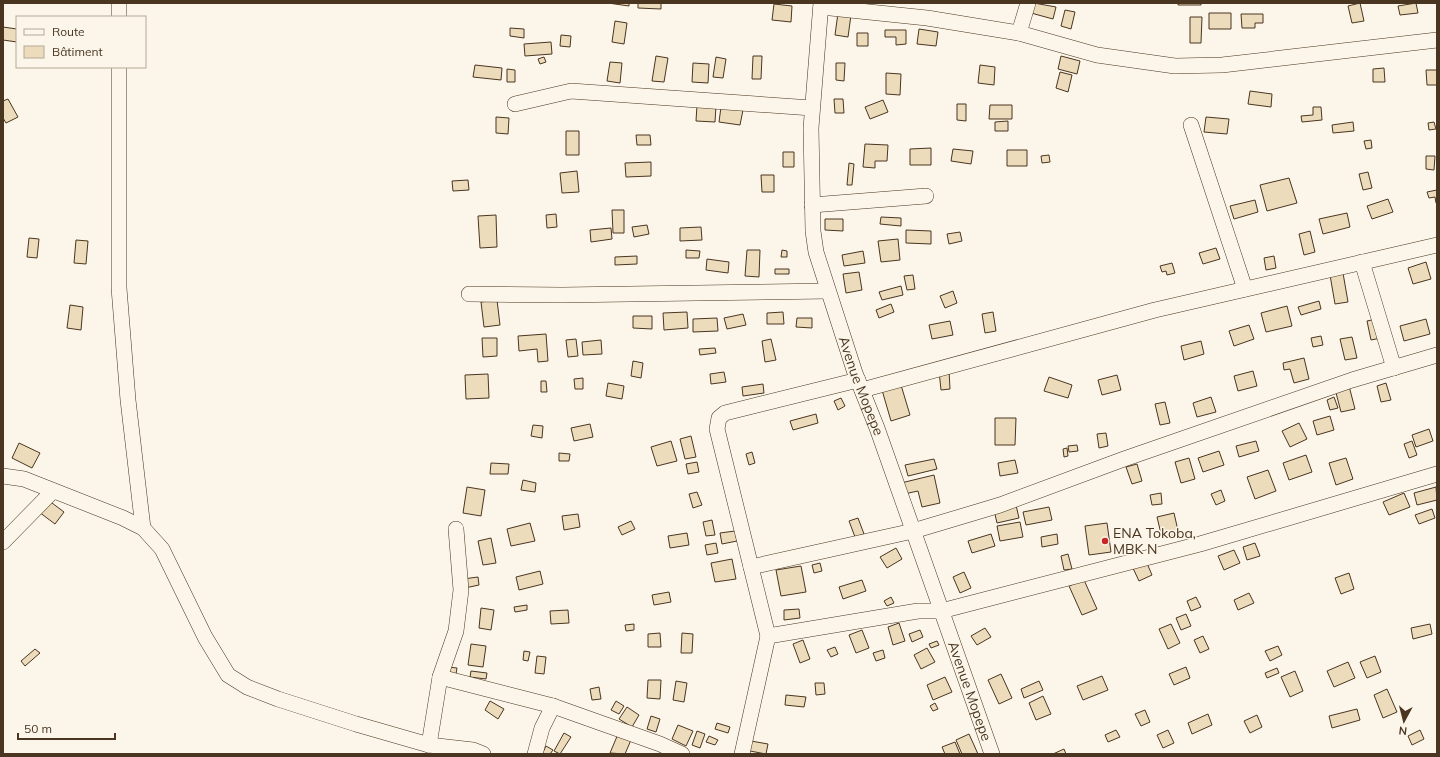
<svg xmlns="http://www.w3.org/2000/svg" width="1440" height="757" font-family="Mulish,sans-serif">
<style>
.building{fill:#ecdcbc;stroke:#4a3520}
.lines{fill:none;stroke-linecap:round;stroke-linejoin:round}
.minor-casing{stroke:#4a3520;stroke-width:16}
.minor{stroke:#fbf6e9;stroke-width:15}
.poi-dot{fill:#c62828;stroke:#fbf6e9;stroke-width:1.5}
.labels{text-anchor:middle;stroke-width:3;stroke-linejoin:round;paint-order:stroke}
.street-label{font-size:14px;fill:#4a3520;stroke:#fbf6e9}
.poi-label{font-size:14px;fill:#4a3520;stroke:#fbf6e9;text-anchor:start}
</style>
<rect width="100%" height="100%" fill="#fbf6e9"/>
<!-- building -->
<path class="building" d="M608,3H629V6Z
M638,3H661V9L638,8Z
M1034,3L1056,7L1053,19L1031,13Z
M1178,3H1201V5H1178Z
M1360,3L1364,21L1352,23L1348,6Z
M1416,3L1418,13L1400,15L1398,6Z
M774,4L792,6L791,22L772,20Z
M1065,10L1075,12L1071,29L1061,26Z
M838,13L851,15L848,37L835,35Z
M1209,13H1231V29H1209Z
M1241,14H1263V23H1255V28H1242Z
M1190,17H1202L1201,43H1190Z
M615,21L627,23L624,44L612,42Z
M3,27L17,29V42L3,40Z
M510,28L524,29V38L510,36Z
M919,29L938,32L936,46L917,44Z
M885,30H906V44L896,45V37H885Z
M857,33H868V46H857Z
M561,35L571,36L570,47L560,46Z
M551,42L552,54L525,56L524,44Z
M656,56L668,58L664,82L652,81Z
M753,56H762L761,79H752Z
M1061,56L1080,61L1077,74L1058,69Z
M544,57L546,62L540,64L538,59Z
M716,57L726,59L723,78L713,77Z
M610,62L622,63L620,83L607,81Z
M693,63L709,64L708,83L692,82Z
M836,63H845L844,81L836,80Z
M475,65L502,68L501,80L473,77Z
M980,65L995,67L994,85L978,83Z
M1384,68L1385,82H1373V69Z
M507,69L515,70V82H507Z
M1426,70H1437V85H1427Z
M1060,72L1072,75L1068,92L1056,88Z
M886,73L901,74L900,95L886,94Z
M1250,91L1272,94L1271,107L1248,104Z
M8,99L18,117L6,123L3,118V101Z
M834,99H843L844,113H835Z
M883,100L888,112L870,119L865,107Z
M957,104H966V121L957,120Z
M697,105L716,106L715,122L696,121Z
M990,105H1012V119H989Z
M721,107L743,110L740,125L719,122Z
M1313,107H1321L1322,120L1302,122L1301,116L1313,115Z
M496,117L509,118L508,134L496,133Z
M1206,117L1229,119L1227,134L1204,132Z
M1008,121V131H995V122Z
M1353,122L1354,131L1333,133L1332,125Z
M1434,122L1436,129L1429,130L1428,123Z
M566,131H579V155H566Z
M636,135H650L651,145H637Z
M1371,140L1372,148L1366,149L1364,141Z
M865,144L888,145L887,161H875V168L863,167Z
M931,148V165H910V149Z
M953,149L973,151L971,164L951,161Z
M1007,150H1027V166H1007Z
M783,152H794V167H783Z
M1049,155L1050,162L1042,163L1041,156Z
M1426,156H1435L1434,170L1426,169Z
M651,162V176L626,177L625,163Z
M849,163L854,164L852,185H847Z
M577,171L579,192L562,193L560,173Z
M1368,172L1372,188L1363,190L1359,174Z
M761,175H774V192H762Z
M1289,178L1297,203L1267,211L1260,185Z
M468,180L469,190L453,191L452,181Z
M1437,190V202L1436,203L1435,197L1429,198L1427,192Z
M1388,199L1393,212L1372,219L1367,206Z
M1255,200L1258,212L1234,219L1230,206Z
M612,210H624V233H613Z
M1347,213L1350,227L1323,234L1319,219Z
M556,214L557,227L547,228L546,215Z
M496,215L497,247L480,248L478,216Z
M881,217L901,218V226L880,224Z
M825,219H843V231L825,230Z
M647,225L649,234L634,237L632,227Z
M701,227L702,240L680,241V228Z
M611,228L612,239L591,242L590,230Z
M906,230L931,231V244L906,243Z
M1310,231L1315,252L1304,255L1299,234Z
M960,232L962,241L949,244L947,234Z
M29,238L39,239L37,258L27,257Z
M898,239L900,260L881,262L878,241Z
M76,240L88,241L86,264L74,263Z
M1216,248L1220,259L1203,264L1199,253Z
M686,250L700,251L699,258H686Z
M747,250H760L759,277L745,276Z
M782,250L787,251V257H781Z
M863,251L865,263L844,266L842,255Z
M637,256V264L615,265V257Z
M1274,256L1276,268L1266,270L1264,258Z
M707,259L729,262L728,273L706,270Z
M1426,262L1431,279L1413,284L1408,268Z
M1172,263L1175,273L1167,275L1166,271L1162,272L1160,266Z
M775,269H789V274H775Z
M859,272L862,290L846,293L843,274Z
M1343,273L1348,302L1335,304L1330,275Z
M913,275L915,289L907,290L904,276Z
M901,286L903,295L882,300L879,292Z
M953,291L957,303L945,308L940,296Z
M497,300L500,325L484,327L481,302Z
M1319,301L1321,309L1301,315L1298,307Z
M891,304L894,312L879,318L876,310Z
M70,305L83,307L81,330L67,328Z
M1287,306L1292,326L1266,332L1261,313Z
M687,312L688,328L664,330L663,313Z
M783,312L784,324H767V313Z
M993,312L996,331L985,333L982,314Z
M743,314L746,325L727,329L724,318Z
M633,316H652V329L633,328Z
M717,318L718,331L693,332V319Z
M797,318H812V328L796,327Z
M1376,319L1381,338L1371,340L1367,321Z
M1426,319L1430,334L1404,341L1400,326Z
M950,321L953,335L932,339L929,325Z
M1249,325L1254,339L1234,346L1229,331Z
M546,334L548,361L538,362L537,349L519,351L518,336Z
M1321,336L1323,345L1313,347L1311,338Z
M1352,337L1357,358L1345,360L1340,339Z
M482,338H497V356L483,357Z
M576,339L578,356L568,357L566,340Z
M771,339L776,360L765,362L762,341Z
M601,340L602,354L583,355L582,342Z
M1201,341L1204,354L1184,360L1181,346Z
M715,348L716,353L700,355L699,349Z
M1304,358L1309,379L1294,383L1290,369L1284,370L1283,363Z
M633,361L643,363L641,378L631,376Z
M949,370L950,389L941,390L939,371Z
M1253,371L1257,386L1238,391L1234,376Z
M724,372L726,382L711,384L710,374Z
M488,374L489,398L466,399L465,375Z
M1117,375L1121,390L1102,395L1098,380Z
M1049,377L1072,385L1068,398L1044,391Z
M583,378V389H575L574,379Z
M541,381H546L547,392H541Z
M608,383L624,386L622,399L606,396Z
M1386,383L1391,400L1381,402L1377,386Z
M763,384L764,393L743,396L742,387Z
M901,385L910,415L891,421L882,390Z
M1349,386L1355,409L1341,412L1335,389Z
M1211,397L1216,412L1197,417L1193,403Z
M1334,397L1338,408L1330,410L1327,400Z
M841,398L845,406L838,410L834,401Z
M1165,402L1170,423L1160,425L1155,404Z
M816,414L818,423L793,430L790,421Z
M1330,416L1334,430L1317,435L1313,421Z
M995,418H1016L1015,445H995Z
M1299,423L1307,439L1290,447L1282,431Z
M590,424L593,437L574,441L571,428Z
M533,425L543,426L542,438L531,436Z
M1429,429L1433,441L1416,447L1412,435Z
M1106,433L1108,446L1099,448L1097,434Z
M691,436L696,457L685,459L680,439Z
M671,441L677,461L657,466L651,447Z
M1256,441L1259,451L1239,457L1236,446Z
M1412,441L1417,455L1409,458L1404,444Z
M19,443L40,453L32,468L12,458Z
M1077,445L1078,451L1069,452L1068,446Z
M1067,448L1068,456L1064,457L1063,449Z
M1219,451L1224,465L1203,472L1198,458Z
M752,452L755,463L749,465L746,454Z
M559,453L570,454L569,461H559Z
M1306,455L1312,472L1289,480L1283,463Z
M1189,458L1195,479L1181,483L1175,462Z
M1346,458L1353,479L1336,485L1329,463Z
M934,459L937,469L908,476L905,465Z
M1015,460L1018,473L1000,476L998,463Z
M697,462L699,472L688,474L686,464Z
M491,463L509,464L508,474H490Z
M1137,464L1142,481L1132,484L1126,467Z
M1268,470L1276,491L1255,499L1247,477Z
M934,475L940,503L922,507L918,491L904,494L901,483Z
M523,480L536,483L535,492L521,490Z
M467,487L485,490L481,516L463,513Z
M1436,487L1437,500L1417,505L1414,493Z
M1221,490L1225,501L1216,505L1211,494Z
M697,492L702,505L693,508L689,494Z
M1161,493L1162,504L1152,505L1150,495Z
M1404,493L1410,507L1389,515L1383,502Z
M48,500L64,512L55,524L39,512Z
M1016,505L1019,518L997,523L994,510Z
M1049,507L1052,520L1026,525L1023,512Z
M1432,509L1435,518L1419,524L1415,515Z
M1174,513L1179,535L1162,538L1157,517Z
M578,514L580,527L564,530L562,516Z
M858,518L864,534L855,537L849,521Z
M712,520L715,535L706,536L703,522Z
M631,521L635,529L622,535L618,527Z
M1020,522L1023,537L1000,541L997,526Z
M530,523L535,541L511,546L507,529Z
M1107,523L1111,552L1089,555L1085,526Z
M735,531L737,541L722,544L720,533Z
M687,533L689,545L670,548L668,536Z
M991,534L995,546L972,553L968,541Z
M1057,534L1058,544L1042,547L1041,537Z
M491,538L496,563L483,565L478,541Z
M716,543L718,553L707,555L705,545Z
M1255,543L1260,556L1247,560L1243,547Z
M896,548L902,559L887,568L880,557Z
M1234,550L1240,563L1224,570L1218,556Z
M1068,554L1072,569L1064,570L1061,556Z
M732,559L736,579L715,582L711,563Z
M1146,561L1152,575L1139,581L1132,566Z
M820,563L822,571L814,573L812,565Z
M801,566L806,592L781,596L776,570Z
M540,571L543,584L519,590L516,577Z
M964,572L971,588L960,593L953,577Z
M1349,573L1354,589L1341,594L1335,578Z
M478,577L479,585L465,588L463,579Z
M862,580L866,591L843,599L839,587Z
M1084,580L1097,609L1082,615L1069,586Z
M669,592L671,602L654,605L652,595Z
M1249,593L1254,603L1238,610L1234,600Z
M891,597L894,603L887,606L884,601Z
M1196,597L1201,607L1191,611L1187,601Z
M527,605V610L515,612L514,607Z
M481,608L494,610L491,630L479,628Z
M799,609L800,618L784,620V610Z
M568,610L569,623L551,624L550,611Z
M1186,614L1191,626L1181,630L1176,618Z
M899,623L905,641L893,645L888,627Z
M634,624V630L626,631L625,625Z
M1171,624L1180,643L1168,649L1159,629Z
M1430,624L1432,634L1413,639L1411,628Z
M985,628L991,637L977,645L971,636Z
M862,630L869,648L856,653L849,635Z
M920,630L923,637L912,642L909,634Z
M660,633L661,647H648V634Z
M682,633L693,634L692,653H681Z
M1203,636L1209,649L1200,653L1194,640Z
M803,640L810,659L800,663L793,644Z
M937,641L939,645L931,648L929,644Z
M471,644L486,646L483,667L468,665Z
M1278,646L1282,655L1270,661L1265,651Z
M835,647L838,654L831,657L827,650Z
M927,648L935,662L921,669L914,655Z
M35,649L40,653L25,666L21,661Z
M883,650L885,658L876,661L873,653Z
M524,651L530,652L528,661L523,660Z
M537,656L546,657L544,674L535,673Z
M1375,656L1381,672L1367,678L1360,662Z
M1348,662L1355,678L1334,687L1327,671Z
M448,667L457,668L456,674L447,673Z
M1186,667L1190,678L1174,685L1169,674Z
M1277,668L1279,673L1267,678L1265,673Z
M471,671L487,673L486,679L470,677Z
M1295,671L1303,691L1290,697L1281,677Z
M1001,674L1012,698L999,704L988,680Z
M1102,676L1108,690L1083,700L1077,686Z
M945,677L952,692L933,700L927,685Z
M648,680H661L660,699L647,698Z
M676,681L687,683L684,702L673,700Z
M1039,681L1043,690L1024,698L1021,689Z
M815,683H824L825,694L816,695Z
M599,687L601,699L592,700L590,689Z
M1387,689L1397,712L1383,718L1374,695Z
M786,695L806,697L804,707L785,705Z
M1043,696L1051,714L1036,720L1029,703Z
M490,701L504,709L498,719L485,710Z
M616,701L624,706L619,714L611,710Z
M935,703L938,709L933,711L930,706Z
M627,707L639,715L632,727L619,719Z
M1357,709L1360,720L1332,728L1329,716Z
M1145,710L1150,722L1141,726L1135,714Z
M1208,714L1212,725L1192,734L1188,723Z
M1257,715L1262,727L1250,733L1244,721Z
M651,716L660,719L656,732L647,729Z
M717,723L730,727L728,733L715,729Z
M678,725L693,731L686,746L672,739Z
M1116,730L1120,737L1108,742L1105,735Z
M1168,730L1174,743L1163,748L1157,735Z
M1420,730L1424,739L1412,745L1408,736Z
M697,731L705,734L700,748L692,745Z
M564,733L571,737L560,754L554,751Z
M618,734L631,740L625,754L610,753Z
M969,734L978,754H962L956,740Z
M709,736L718,740L715,745L706,742Z
M751,741L768,744L766,754L750,751Z
M955,742L960,754H945L942,747Z
M546,746L553,750L550,754H542Z
M1064,749L1066,754H1053Z"/>
<g class="lines">
<defs>
<g id="minor">
<path id="s1" d="M821,3L811,128L813,231L816,252L855,373L877,428L992,754"/>
<path d="M821,7L927,18L1019,33L1097,55L1175,66L1222,65L1437,40"/>
<path d="M119,17V3"/>
<path d="M1019,33L1028,3"/>
<path d="M119,67V288L128,400L143,528"/>
<path d="M515,104L571,91L812,108"/>
<path d="M1191,125L1245,289"/>
<path d="M812,205L926,196"/>
<path d="M1362,262L1394,368"/>
<path d="M469,294L562,295L828,291"/>
<path d="M862,390L1155,310L1437,245"/>
<path d="M3,476L24,479L123,518L143,528L162,549L205,637L228,675L247,687L278,699L356,724L429,745L473,750L483,754"/>
<path d="M3,542L53,491"/>
<path d="M751,567L913,531L1000,505L1124,459L1352,380L1437,355"/>
<path d="M768,636L717,429L719,418L725,413L858,380"/>
<path d="M440,677L553,706L660,744L682,754"/>
<path d="M429,745L440,677L456,631L461,590L456,529"/>
<path d="M535,754L542,728L553,706"/>
<path d="M742,754L768,636L918,611H941L1200,544L1437,474"/>
</g>
</defs>
<!-- minor casing -->
<use href="#minor" class="minor-casing"/>
<!-- minor -->
<use href="#minor" class="minor"/>
</g>
<!-- markers -->
<circle class="poi-dot" cx="1105" cy="541" r="4"/>
<g class="labels">
<!-- street labels -->
<g class="street-label">
<text dy="5" stroke="none"><textPath href="#s1" startOffset="391">Avenue Mopepe</textPath></text>
<text dy="5" stroke="none"><textPath href="#s1" startOffset="715">Avenue Mopepe</textPath></text>
</g>
<!-- poi labels -->
<g class="poi-label">
<text x="1113" y="538">ENA Tokoba,<tspan x="1113" dy="16">MBK N</tspan></text>
</g>
</g>
<!-- border -->
<rect width="1440" height="757" fill="none" stroke="#4a3520" stroke-width="8"/>
<!-- legend -->
<rect x="16" y="16" width="130" height="52" fill="#fbf6e9" stroke="#b4a999"/>
<rect x="24" y="29" width="20" height="6" fill="#fbf6e9" stroke="#b4a999"/>
<text x="52" y="36" font-size="12" fill="#4a3520">Route</text>
<rect x="24" y="46" width="20" height="12" fill="#ecdcbc" stroke="#b4a999"/>
<text x="52" y="56" font-size="12" fill="#4a3520">Bâtiment</text>
<!-- north arrow -->
<g transform="translate(1404 721) rotate(187)" stroke="#fbf6e9" stroke-width="3" paint-order="stroke">
<path d="M0-3L7 15L0 10L-7 15Z" fill="#4a3520"/>
<text y="-6" font-size="11" font-weight="bold" text-anchor="middle" fill="#4a3520">N</text>
</g>
<!-- scale -->
<path d="M18 733v6h97v-6" fill="none" stroke="#4a3520" stroke-width="2"/>
<text x="24" y="733" font-size="12" fill="#4a3520" stroke="#fbf6e9" stroke-width="3" paint-order="stroke">50 m</text>
</svg>
